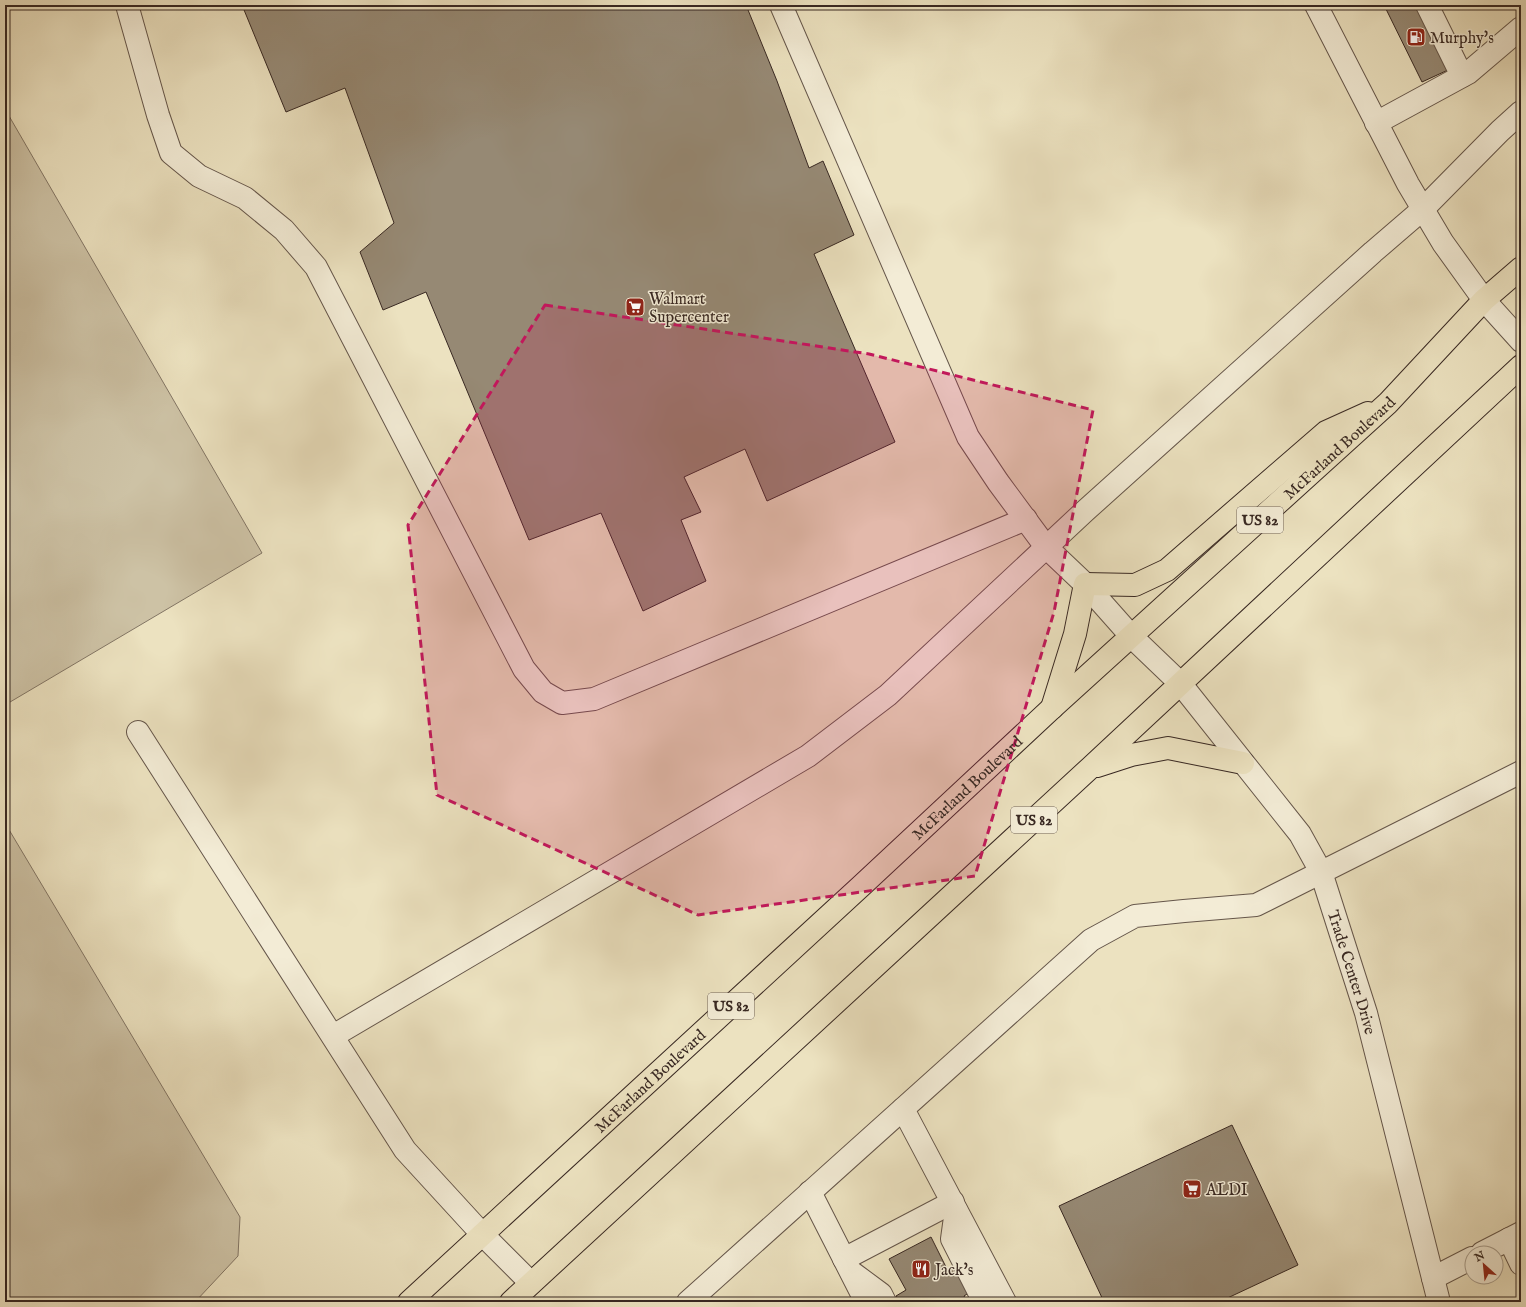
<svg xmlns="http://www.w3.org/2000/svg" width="1526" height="1307" font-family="'IM FELL English',serif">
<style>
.green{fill:#cdc2a5;stroke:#827564}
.building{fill:#968974;stroke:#382822}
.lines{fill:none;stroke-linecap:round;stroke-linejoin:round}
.minor-casing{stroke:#65564a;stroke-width:24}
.highway-casing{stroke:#382822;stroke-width:24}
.minor{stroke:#f3ecd6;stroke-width:22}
.highway{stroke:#ece2c0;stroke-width:22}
.marked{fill:#c2185b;fill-opacity:0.2;stroke:#c2185b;stroke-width:3;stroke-dasharray:8 5;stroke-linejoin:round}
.labels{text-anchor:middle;stroke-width:3;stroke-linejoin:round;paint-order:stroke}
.shield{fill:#f3ecd6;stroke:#706358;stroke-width:1}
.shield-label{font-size:15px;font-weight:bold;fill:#382822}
.poi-label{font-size:16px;fill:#382822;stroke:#f3ecd6;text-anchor:start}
.street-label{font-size:16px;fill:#382822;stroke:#f3ecd6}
</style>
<rect width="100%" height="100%" fill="#ece2c0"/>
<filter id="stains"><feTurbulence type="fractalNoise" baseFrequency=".005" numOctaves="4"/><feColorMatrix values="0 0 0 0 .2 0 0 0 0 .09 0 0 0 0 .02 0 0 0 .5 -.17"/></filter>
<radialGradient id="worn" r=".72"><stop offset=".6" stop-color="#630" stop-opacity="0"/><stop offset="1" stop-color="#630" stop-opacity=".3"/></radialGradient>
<!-- green -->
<path class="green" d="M5,109L262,553L5,705Z
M5,823L240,1217L238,1256L195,1302H5Z"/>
<!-- building -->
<path class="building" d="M242,5H746L777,81L809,168L823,161L854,235L814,254L895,442L767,501L745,449L684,477L701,512L681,520L706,581L643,611L601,513L529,540L426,292L383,310L360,252L394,223L345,88L286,112Z
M1384,5H1416L1448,70L1422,82Z
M1232,1125L1298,1265L1219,1302H1104L1059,1206Z
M931,1237L948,1271L957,1266L970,1292L964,1296L967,1302H899L896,1296L906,1290L889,1259Z"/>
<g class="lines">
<defs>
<g id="minor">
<path d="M127,5L158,115L171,153L199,176L245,198L284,230L316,267L524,669L543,692L562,703L594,699L1026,519"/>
<path id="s1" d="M781,5L968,437L998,482L1046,547L1085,584L1132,637L1180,683L1300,834L1321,872L1366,1013L1439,1302"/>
<path d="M1316,5L1408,184L1443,243L1484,300L1521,341"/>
<path d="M1427,5L1462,76"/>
<path d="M1376,123L1468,73L1521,28"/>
<path d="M138,732L405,1150L482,1234L531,1283"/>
<path d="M333,1036L808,756L888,695L1085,511L1373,252L1423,209L1500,131L1521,112"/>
<path d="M903,1109L1005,1302"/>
<path d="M810,1192L866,1302"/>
<path d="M956,1210L952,1239L984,1302"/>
<path d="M1509,1239L1521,1264"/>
<path d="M1482,1253L1521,1233"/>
<path d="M844,1259L953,1202"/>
<path d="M854,1274L881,1294L885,1302"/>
<path d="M1433,1278L1472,1258"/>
<path d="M688,1302L1091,940L1135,916L1184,911L1256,905L1521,772"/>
</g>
<g id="highway">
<path d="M1052,708L1075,634L1085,584L1135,585L1167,570L1326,432L1368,413"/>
<path d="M1097,766L1131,755L1168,748L1243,763"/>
<path id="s2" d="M409,1302L860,887L1052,708L1388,403L1484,300L1521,268"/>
<path d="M511,1302L1090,768L1521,366"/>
</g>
</defs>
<!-- minor casing -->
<use href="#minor" class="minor-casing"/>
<!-- highway casing -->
<use href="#highway" class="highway-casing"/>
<!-- minor -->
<use href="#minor" class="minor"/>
<!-- highway -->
<use href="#highway" class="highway"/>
</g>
<!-- marked area -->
<path class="marked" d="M545,305L869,354L1093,410L1054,612L975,876L698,915L437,795L408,525Z"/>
<!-- icons -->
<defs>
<symbol id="fuel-square" viewBox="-11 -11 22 22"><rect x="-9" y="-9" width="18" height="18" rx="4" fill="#8f2418" stroke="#f3ecd6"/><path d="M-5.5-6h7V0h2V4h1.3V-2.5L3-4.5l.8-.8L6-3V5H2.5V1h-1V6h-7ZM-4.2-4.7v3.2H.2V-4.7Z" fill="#fff"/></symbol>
<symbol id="supermarket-square" viewBox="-11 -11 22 22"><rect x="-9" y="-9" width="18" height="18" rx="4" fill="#8f2418" stroke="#f3ecd6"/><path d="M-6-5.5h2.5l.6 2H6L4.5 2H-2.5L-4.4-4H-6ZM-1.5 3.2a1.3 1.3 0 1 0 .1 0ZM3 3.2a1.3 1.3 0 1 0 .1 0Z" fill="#fff"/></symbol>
<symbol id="restaurant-square" viewBox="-11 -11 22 22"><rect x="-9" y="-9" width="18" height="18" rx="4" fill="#8f2418" stroke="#f3ecd6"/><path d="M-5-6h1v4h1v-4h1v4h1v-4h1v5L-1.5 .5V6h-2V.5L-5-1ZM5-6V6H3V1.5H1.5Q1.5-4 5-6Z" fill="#fff"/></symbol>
</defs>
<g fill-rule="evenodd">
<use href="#fuel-square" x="1405" y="26" width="22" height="22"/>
<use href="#supermarket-square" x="624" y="296" width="22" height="22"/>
<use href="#supermarket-square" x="1181" y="1178" width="22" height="22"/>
<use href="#restaurant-square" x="910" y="1258" width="22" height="22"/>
</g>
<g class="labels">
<!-- shield labels -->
<g class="shield">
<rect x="1237" y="507" width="46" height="26" rx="3"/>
<rect x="1011" y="807" width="46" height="26" rx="3"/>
<rect x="708" y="993" width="46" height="26" rx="3"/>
</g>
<g class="shield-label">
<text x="1260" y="525">US 82</text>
<text x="1034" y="825">US 82</text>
<text x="731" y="1011">US 82</text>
</g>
<!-- poi labels -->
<g class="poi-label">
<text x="1430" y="43">Murphy's</text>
<text x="649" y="304">Walmart<tspan x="649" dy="18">Supercenter</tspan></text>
<text x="1206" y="1195">ALDI</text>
<text x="935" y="1275">Jack's</text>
</g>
<!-- street labels -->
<g class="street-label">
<text dy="6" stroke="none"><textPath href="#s2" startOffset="1263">McFarland Boulevard</textPath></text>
<text dy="6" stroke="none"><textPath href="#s2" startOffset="759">McFarland Boulevard</textPath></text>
<text dy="6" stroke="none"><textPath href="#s1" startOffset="1138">Trade Center Drive</textPath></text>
<text dy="6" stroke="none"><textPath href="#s2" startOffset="327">McFarland Boulevard</textPath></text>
</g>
</g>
<!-- margin -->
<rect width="1526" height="1307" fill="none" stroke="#ece2c0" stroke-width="20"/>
<rect x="6" y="6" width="1514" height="1295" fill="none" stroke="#382822" stroke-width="2"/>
<rect x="10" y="10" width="1506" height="1287" fill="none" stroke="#382822"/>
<!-- north arrow -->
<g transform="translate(1484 1265) rotate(333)"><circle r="19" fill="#f3ecd6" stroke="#a89e8e"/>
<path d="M0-3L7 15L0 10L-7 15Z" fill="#8f2418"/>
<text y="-6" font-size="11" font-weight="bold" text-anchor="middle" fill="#382822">N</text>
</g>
<rect width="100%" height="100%" filter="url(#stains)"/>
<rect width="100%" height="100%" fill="url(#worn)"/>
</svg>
